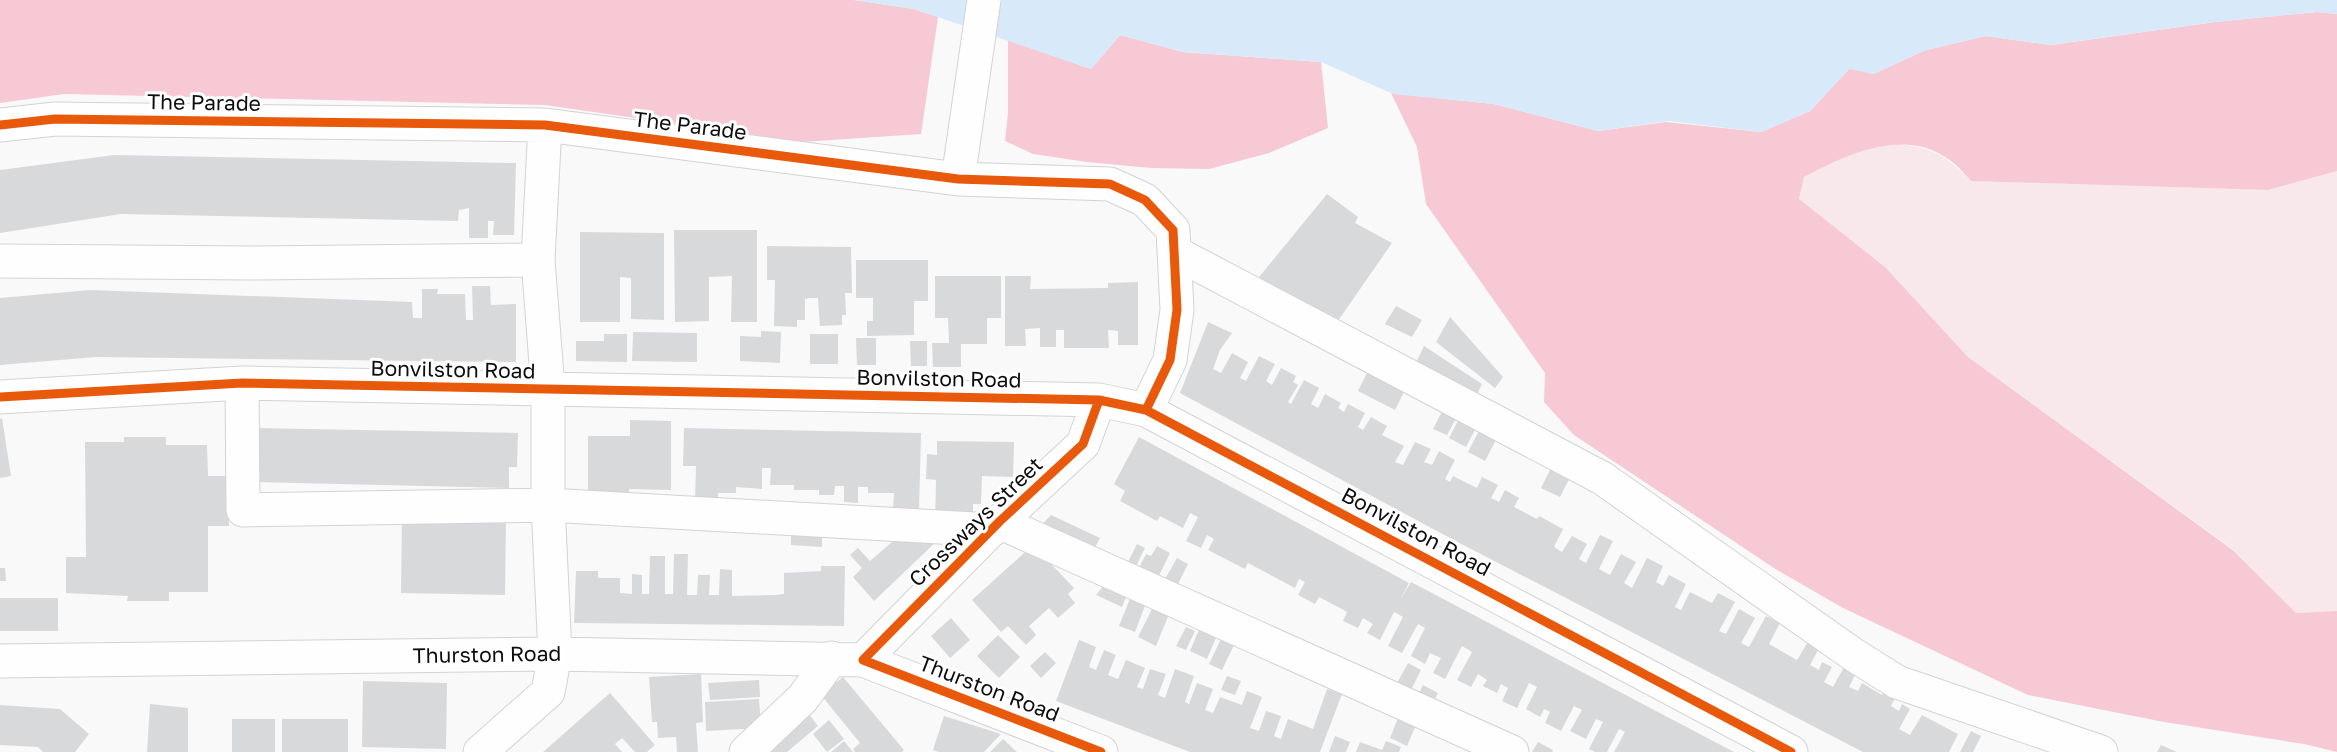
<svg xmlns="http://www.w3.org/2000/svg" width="2337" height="752" font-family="'Golos Text',sans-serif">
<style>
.green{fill:#f8e7eb}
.forest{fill:#f6c9d5}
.water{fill:#d8eaf9}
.building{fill:#d8d9da}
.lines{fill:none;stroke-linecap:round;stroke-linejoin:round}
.minor-casing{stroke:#d3d3d4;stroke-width:35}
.minor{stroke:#fefefe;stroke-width:33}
.cycleway-casing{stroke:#fff;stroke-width:13}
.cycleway{stroke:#e8590c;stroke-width:9}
.labels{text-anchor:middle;stroke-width:6;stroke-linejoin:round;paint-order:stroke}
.street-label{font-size:21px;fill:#0d0d0e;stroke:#fff}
</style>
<rect width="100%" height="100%" fill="#f9f9fa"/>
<!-- green -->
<path class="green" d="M1892,143C1932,148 1942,152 1971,181L2268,190L2337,171V611L2296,613L2234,550L1968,357L1885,267L1799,200L1804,177L1843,156Z"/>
<!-- forest -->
<path class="forest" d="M0,0H854L914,9L938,17L921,134L802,142L545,105L64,94L0,103Z
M2317,12L2337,14V171L2268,190L1971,181C1965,174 1958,166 1951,161C1906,126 1847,154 1804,177L1799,199L1885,267L1968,357L2234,551L2296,613L2337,611V752L2304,744L2164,722L2028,695L1843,608L1777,570L1574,435L1544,402L1545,373L1426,204L1417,147L1391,93L1494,104L1598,131L1666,122L1761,132L1810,111L1850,68L1873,74L1926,50L1986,36L2051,45L2215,22Z
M1120,35L1183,52L1321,62L1328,128L1269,153L1209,169L1151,168L1087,162L1033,154L1005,141L1008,113V40L1091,69Z"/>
<!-- water -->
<path class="water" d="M854,0H2337V14L2317,12L2215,22L2050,45L1986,36L1926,50L1873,74L1849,69L1810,111L1761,132L1669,121L1598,131L1494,104L1393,94L1321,62L1183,52L1120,35L1091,69L914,9Z"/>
<!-- building -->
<path class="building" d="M114,155L516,163L514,235H493L494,221H488V238H469V208L459,210L458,221L121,214L0,233V170Z
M1327,194L1358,217L1355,223L1392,243L1333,328L1255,282Z
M674,230H757V322H731L732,276L709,277V321L675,322Z
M580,232L664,233V320L631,319V278L620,277V322H580Z
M767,246L851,247L852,293H845L846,315H842V325L820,326L818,298H810L805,299V320H797V327L774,326L775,280H767Z
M856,260H928V301H914V335L867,336V321H873V298H856Z
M935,276H1001V318H987V344H961V367H933L932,343H949L948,318H935Z
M1005,276H1031L1030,289L1108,288V283L1138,282V345H1118V331L1108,330L1109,348H1064V330H1056V347H1040V328L1025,329L1026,346H1005Z
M472,286H490L491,305L516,304V362L96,357L0,365V298L90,290L412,302L413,318H422V289H438L437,294H465L466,320H473Z
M1396,306L1422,320L1412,337L1385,324Z
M1450,317L1503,377L1495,388L1436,342Z
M1208,322L1232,333L1220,350L1213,369L1221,373L1232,353L1248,362L1240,378L1246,381L1259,356L1275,364L1266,381L1272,385L1281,368L1296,376L1293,382L1298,385L1288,402L1291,404L1304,380L1319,388L1311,404L1318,408L1325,394L1341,403L1338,408L1344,412L1348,404L1365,413L1358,427L1363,430L1371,417L1387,426L1382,435L1404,446L1395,462L1403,465L1415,442L1431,449L1424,462L1432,465L1439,451L1455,460L1445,479L1450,482L1453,476L1477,488L1482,477L1498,485L1491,498L1499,502L1505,490L1519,498L1514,507L1537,519L1539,516L1563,529L1554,547L1562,552L1572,536L1587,544L1579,559L1586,563L1600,535L1613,541L1599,569L1610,575L1621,554L1636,562L1624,583L1632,588L1647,558L1663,566L1656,582L1663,586L1669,575L1686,584L1675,607L1681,610L1690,592L1712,603L1718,593L1735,602L1719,631L1726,634L1739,609L1755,618L1741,643L1749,647L1766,616L1780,623L1769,644L1797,660L1811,637L1822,643L1810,665L1819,670L1822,662L1832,667L1824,682L1833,687L1844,667L1856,673L1849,687L1858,691L1862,683L1882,695L1890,680L1901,686L1891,706L1899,711L1902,704L1910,709L1899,729L1910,735L1922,715L1958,734L1949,752H1863L1450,538L1180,393Z
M761,331L781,332L780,363L740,361V336L761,337Z
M633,332L697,333V362L632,361Z
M604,334H627V362L576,361V341H604Z
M810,334H838V364H810Z
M856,338H876V365H857Z
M910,341H927V366H911Z
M1424,346L1482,384L1475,399L1414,367Z
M1369,369L1406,388L1395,410L1358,391Z
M1445,406L1459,413L1447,435L1433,429Z
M1461,415L1478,424L1466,447L1449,438Z
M2,418L11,476L0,478V419Z
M630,420L671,421V490L629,489V507L588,506V436H630Z
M1482,425L1499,434L1485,461L1468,452Z
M253,428L518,433L517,467H509V488L253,482Z
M684,428L921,433L919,510L893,509L894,493H868V487H858V503L844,502V486H835L834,495H819V490H794V485H770L771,468H762V489L736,487V493H718V500H695L696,466H683Z
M124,437H166V445H207L208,476H228L229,526H208V592H169V601H127L128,596L66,593V557H86L85,442H124Z
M1139,437L1409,583L1400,600L1411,582L1734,752H1614L1625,732L1619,729L1607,752H1595L1589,749L1603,722L1596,719L1586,739L1570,731L1582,710L1574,706L1561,731L1545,723L1550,712L1544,709L1540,717L1526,709L1537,687L1529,683L1517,708L1502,701L1508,688L1501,684L1497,693L1483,686L1487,680L1478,674L1471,687L1457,680L1472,652L1462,646L1445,679L1433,673L1441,658L1430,653L1425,664L1411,656L1425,628L1418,624L1402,653L1388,646L1403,617L1394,612L1380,640L1367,633L1373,624L1363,618L1358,628L1343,621L1347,612L1340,608L1319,597L1315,604L1298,595L1305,582L1299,579L1295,588L1248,563L1245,569L1208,550L1214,539L1207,535L1201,548L1186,541L1198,517L1190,513L1183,528L1160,516L1157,521L1120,501L1125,491L1114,484Z
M937,441L1014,442L1013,477L982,476L981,504H973V523L935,522L936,480L926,479L927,454L937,455Z
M1552,466L1571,476L1560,497L1541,488Z
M402,515L506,517L505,595L401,593Z
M1051,515L1100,538L1092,553L1036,531Z
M791,533L822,534V547L791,545Z
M888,537L939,539L874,601L853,577L862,568L850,555L858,548L870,561L892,542Z
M1137,544L1145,548L1132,574L1124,570Z
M1033,545L1074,588L1068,594L1075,603L1058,618L1049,608L1029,626L1036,635L1026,645L1008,626L1001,632L972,600Z
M1157,546L1170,553L1155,584L1136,574L1146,554L1151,556Z
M674,554H688L687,595H697L698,575H710L709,595H719L720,569L732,570V596L775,595L784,594V573L821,571V566H845L844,626L574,623L576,571H598V578H620V593L632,594V574L642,575V594H649L650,556H665V594H673Z
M1177,558L1188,564L1177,586L1165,579Z
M0,568H5L6,581H0Z
M1108,580L1130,588L1122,607L1096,595Z
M1131,596L1146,603L1135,632L1119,626Z
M0,598H58V631H0Z
M1153,607L1170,612L1156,646L1138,637Z
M951,618L970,640L950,658L931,636Z
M1201,625L1218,633L1207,659L1190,651Z
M1186,627L1195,631L1186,650L1176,646Z
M998,635L1020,657L999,678L977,656Z
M1221,639L1234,645L1222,670L1209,664Z
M1079,640L1096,647L1089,667L1096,670L1104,650L1116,655L1108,675L1118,679L1126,660L1145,668L1137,687L1143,689L1150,669L1166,674L1158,695L1165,698L1175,669L1194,676L1185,702L1189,704L1197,683L1213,689L1205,710L1213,713L1220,697L1242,705L1247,691L1262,697L1250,728L1259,731L1266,711L1281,716L1274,736L1281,739L1288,719L1313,729L1327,689L1342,694L1320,752H1190L1056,701Z
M1045,652L1056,663L1041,678L1030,666Z
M1408,663L1421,670L1411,690L1397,683Z
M701,674L703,722L696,723L698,752H677L676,737L658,738L657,722H652L649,677Z
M1227,676L1241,681L1235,695L1221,690Z
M843,677L904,750L902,752H855L853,749L860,743L821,695Z
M759,680L760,697L710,700L708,683Z
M363,681L447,683L446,749L362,747Z
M1423,685L1438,693L1432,705L1417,697Z
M610,693L655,745L647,752H635L622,738L615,744L622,752H543Z
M759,699L761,728L706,731L705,702Z
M150,704L188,708V752H147Z
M0,705L60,709L89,734L75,752H43L38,747L0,745Z
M805,709L818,726L787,752H753Z
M944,716L1001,734L984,752H939L933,750Z
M1398,718L1416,725L1407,746L1390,738Z
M232,719H275V752H232Z
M282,719H348V752H282Z
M829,720L844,739L827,752L813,734Z
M1971,731L1981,736L1973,752H1960Z
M1335,736L1350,742L1346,752H1329Z
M1003,739L1017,752H990Z
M844,741L853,752H831Z
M1386,741L1401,747L1399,752H1356L1360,742L1382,750Z
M1538,742L1553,750L1552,752H1532Z
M2161,745L2177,752H2157Z"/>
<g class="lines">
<defs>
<path id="minor" d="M0,125L55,119L545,125L958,179L1110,184L1145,200L1173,230L1177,310L1170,360L1146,410
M958,179L984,0
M1174,252L1602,478L1854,655L1897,682L2101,752
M0,261L254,263L538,260
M242,383L243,510L548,505L992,530
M0,397L242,383L1099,400L1146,410L1791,752
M999,522L1512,752
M863,660L999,522L1083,444L1099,400
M0,661L555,654L863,660L1101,752
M480,752L548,692L555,654L548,505V389L538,260L545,125
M746,752L803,698L832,658"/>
</defs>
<!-- minor casing -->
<use href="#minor" class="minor-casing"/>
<!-- minor -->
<use href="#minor" class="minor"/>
<defs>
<path id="cycleway" d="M0,125L55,119L545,125L958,179L1110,184L1145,200L1173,230L1177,310L1170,360L1146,410
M0,397L242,383L1099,400L1146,410L1791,752
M1099,400L1083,444L999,522L863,660L1101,752"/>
</defs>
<!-- cycleway casing -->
<use href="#cycleway" class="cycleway-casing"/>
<!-- cycleway -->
<use href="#cycleway" class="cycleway"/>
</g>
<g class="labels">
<!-- street labels -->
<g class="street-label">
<text transform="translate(204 103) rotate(1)" y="7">The Parade</text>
<text transform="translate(690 126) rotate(7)" y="7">The Parade</text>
<text transform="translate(453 370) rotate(1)" y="7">Bonvilston Road</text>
<text transform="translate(939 379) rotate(1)" y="7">Bonvilston Road</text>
<text transform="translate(976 522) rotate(-44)" y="7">Crossways Street</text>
<text transform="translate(1416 532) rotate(28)" y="7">Bonvilston Road</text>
<text transform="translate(487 655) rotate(-1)" y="7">Thurston Road</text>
<text transform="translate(989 689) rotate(21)" y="7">Thurston Road</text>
</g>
</g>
</svg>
